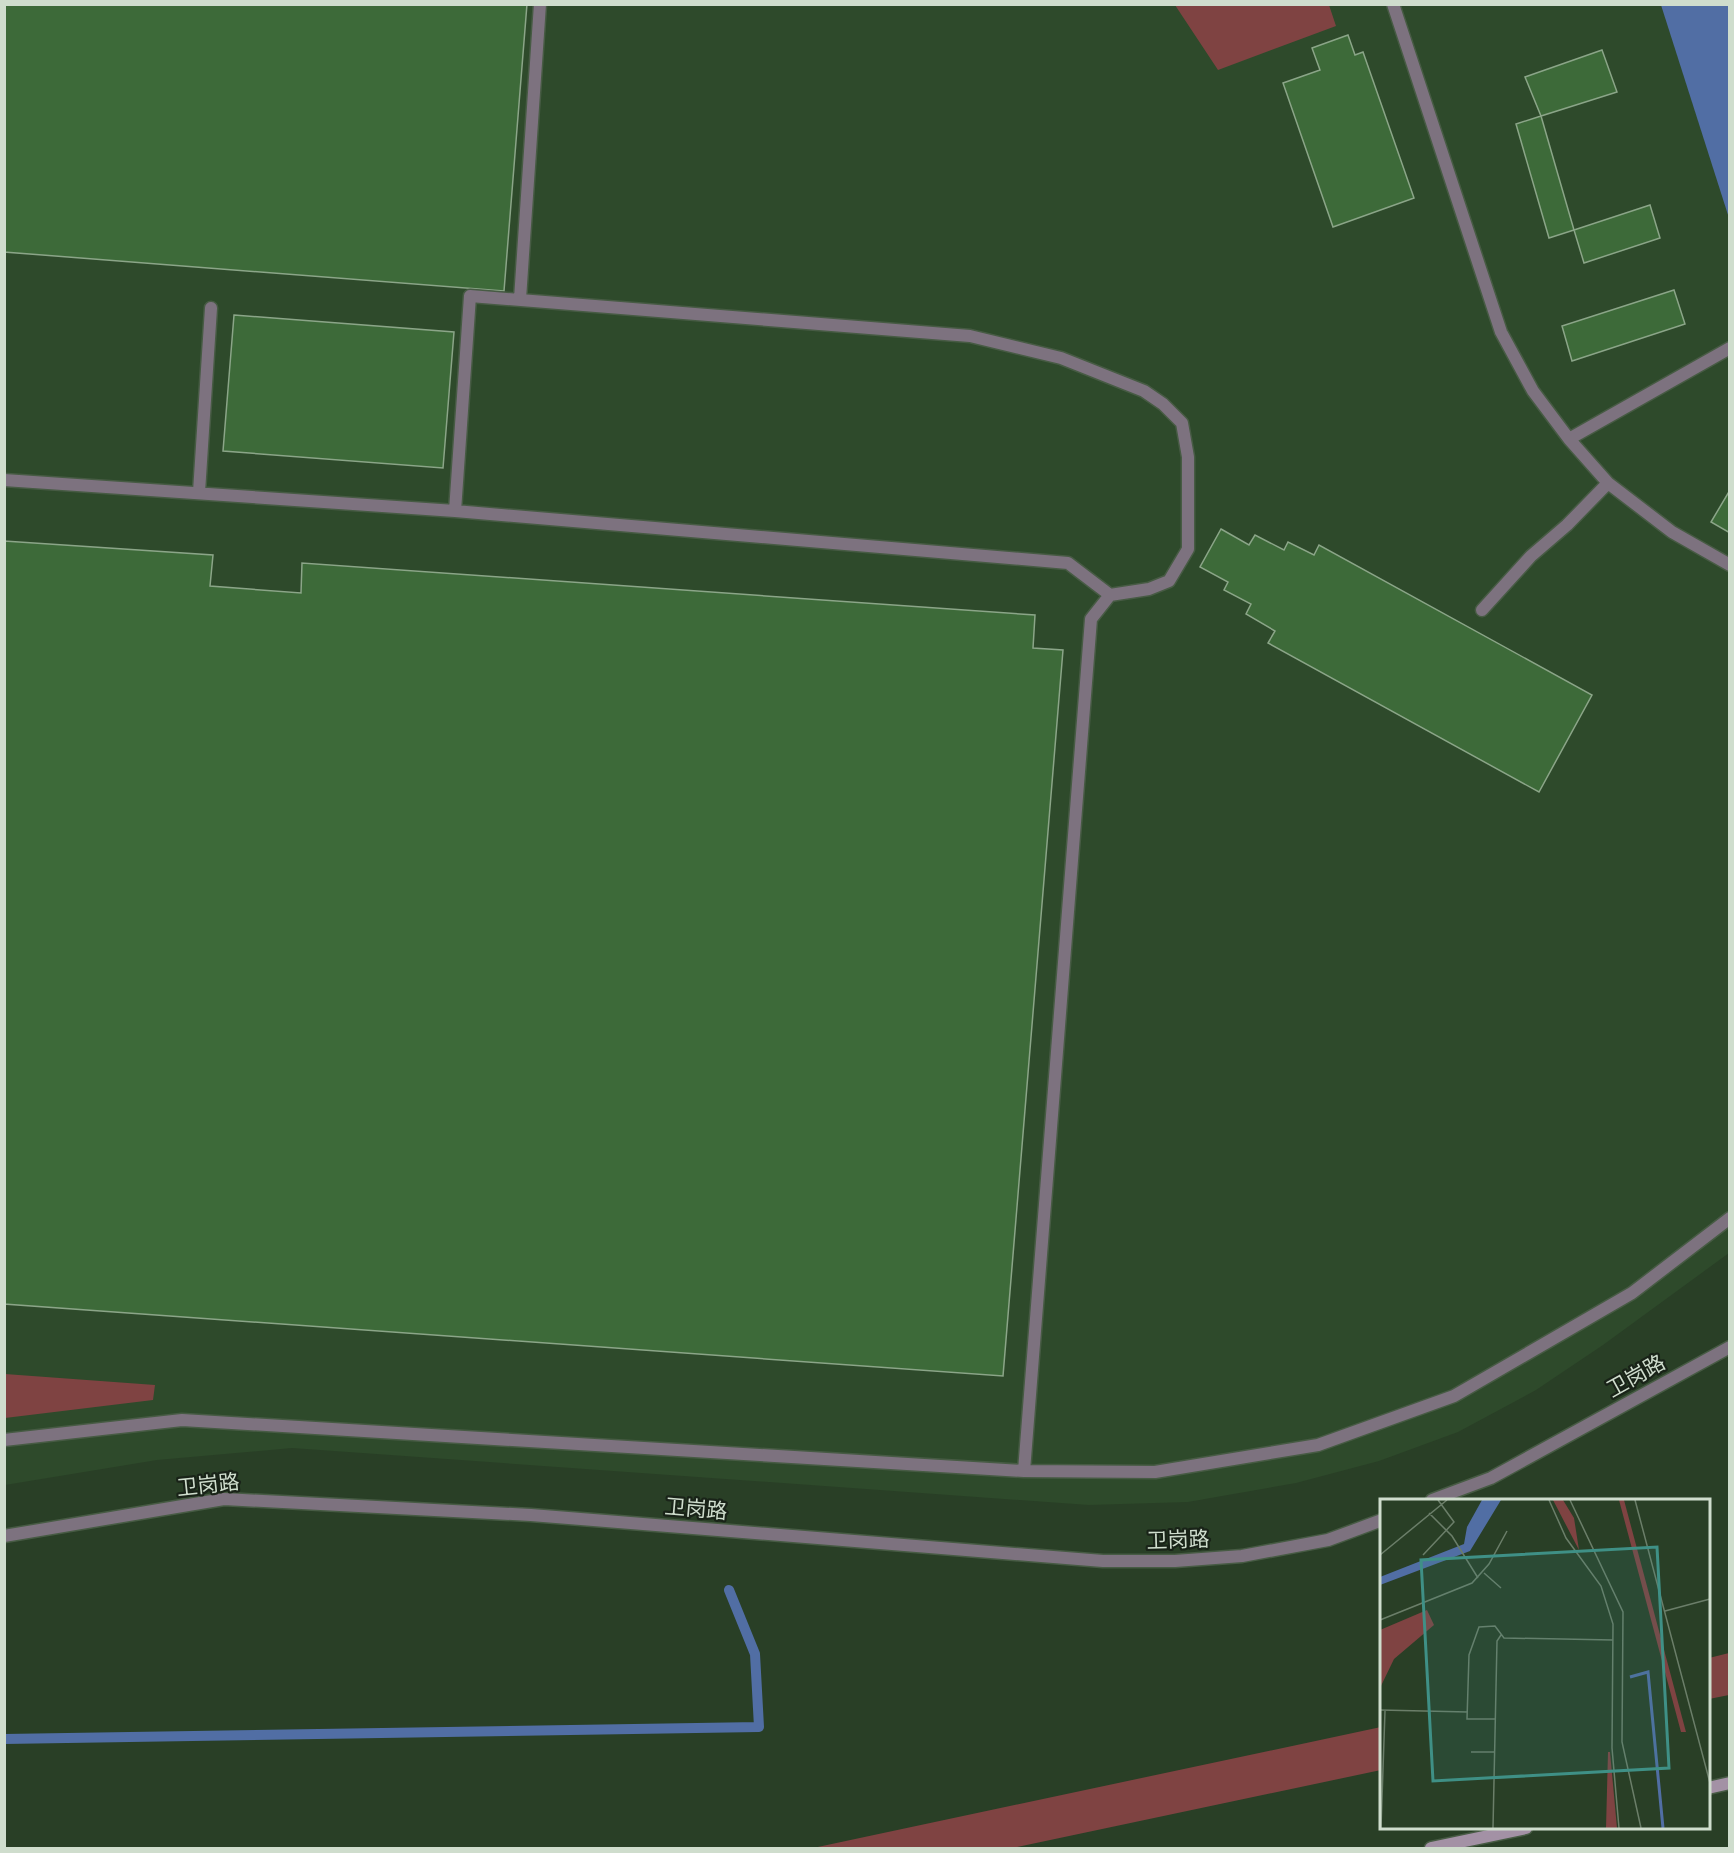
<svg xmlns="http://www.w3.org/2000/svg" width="1734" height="1853" font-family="Rubik,'Noto Sans SC',sans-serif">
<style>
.built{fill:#2e4a2b}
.green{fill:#7f4342}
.water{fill:#516ea4}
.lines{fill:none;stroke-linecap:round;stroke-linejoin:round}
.stream{stroke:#516ea4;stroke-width:10}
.building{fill:#3d6a39;stroke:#8ba588;stroke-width:1.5}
.lane-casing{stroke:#475b44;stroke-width:15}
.street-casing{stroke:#475b44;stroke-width:15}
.secondary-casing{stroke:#475b44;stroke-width:15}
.lane{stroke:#7d727f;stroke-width:12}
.street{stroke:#7d727f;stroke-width:12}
.secondary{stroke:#a391a5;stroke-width:12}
.labels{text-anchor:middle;stroke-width:4.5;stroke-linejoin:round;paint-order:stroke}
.street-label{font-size:21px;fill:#cfddcd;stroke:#192318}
.inset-river{fill:none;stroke:#516ea4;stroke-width:3}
.inset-road{fill:none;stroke:#6b7e69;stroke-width:1.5}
.view{fill:#3f9086;fill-opacity:0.15;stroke:#3f9086;stroke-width:3}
.inset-edge{fill:none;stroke:#cfddcd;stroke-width:3}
</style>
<rect width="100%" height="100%" fill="#293f26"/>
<!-- built -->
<path class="built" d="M5,5H1729V1253L1603,1345L1536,1390L1458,1432L1379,1461L1296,1483L1188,1502L1089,1505L292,1448L157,1460L5,1485Z"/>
<!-- green -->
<path class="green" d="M1175,5H1329L1336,26L1218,70Z
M4,1374H5L155,1385L153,1400L5,1418Z
M1729,1653V1695L1709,1699V1658Z
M1381,1727V1770L1013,1848H813Z"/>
<!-- water -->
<path class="water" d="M1661,5H1729V218Z"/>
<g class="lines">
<!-- stream -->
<path class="stream" d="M4,1739L759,1727L755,1654L729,1590"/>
</g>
<!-- building -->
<path class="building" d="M4,4H527L504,291L4,252Z
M1348,35L1355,55L1363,52L1414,198L1333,227L1283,83L1320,70L1312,48Z
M1602,50L1617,92L1541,116L1525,77Z
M1541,116L1574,230L1549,238L1516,124Z
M1650,205L1660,238L1584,263L1574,230Z
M1674,290L1685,324L1572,361L1562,326Z
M234,315L454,332L443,468L223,451Z
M1730,490V533L1711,522Z
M1221,529L1249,545L1255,535L1284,550L1288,542L1314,555L1319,545L1592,695L1539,792L1268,643L1275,631L1246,614L1251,604L1224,590L1228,582L1200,567Z
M4,541L213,555L210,586L301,593L302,563L1035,615L1033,648L1063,650L1003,1376L4,1304Z"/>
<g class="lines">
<defs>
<path id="lane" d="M1393,4L1501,332L1533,391L1569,439L1608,483L1672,532L1730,565
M520,299L540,4
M1569,439L1730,348
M4,480L455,511L1068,563L1110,595
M199,492L211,308
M455,511L470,296L970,336L1061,358L1144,391L1163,404L1182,423L1188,457V549L1169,581L1149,589L1110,595L1091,619L1024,1471
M1482,610L1531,556L1567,525L1608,483
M4,1440L182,1420L1024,1471L1155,1472L1318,1445L1454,1396L1632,1293L1730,1218"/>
<path id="street" d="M1432,1500L1491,1478L1730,1347
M4,1536L224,1499L531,1515L1103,1561H1175L1242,1556L1328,1540L1382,1520"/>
<path id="secondary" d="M1708,1788L1730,1783
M1431,1848L1526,1828"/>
</defs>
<!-- lane casing -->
<use href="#lane" class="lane-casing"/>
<!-- street casing -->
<use href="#street" class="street-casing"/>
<!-- secondary casing -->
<use href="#secondary" class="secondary-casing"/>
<!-- lane -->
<use href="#lane" class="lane"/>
<!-- street -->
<use href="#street" class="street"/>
<!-- secondary -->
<use href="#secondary" class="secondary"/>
</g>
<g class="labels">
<!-- street labels -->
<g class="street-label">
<text transform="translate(1636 1376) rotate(-29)" y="7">卫岗路</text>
<text transform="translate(208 1485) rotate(-6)" y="7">卫岗路</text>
<text transform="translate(696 1509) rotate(5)" y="7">卫岗路</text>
<text transform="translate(1178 1540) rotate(-2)" y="7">卫岗路</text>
</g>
</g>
<!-- overview -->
<g transform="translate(1380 1499)">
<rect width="330" height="330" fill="#293f26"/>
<path d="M173,1H183L194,19L199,51ZM239,1H244L306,233H301ZM47,111L54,126L14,160L0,189V131ZM228,253H230L237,329H226Z" fill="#7f4342"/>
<path d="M102,1H121L90,52L0,86V78L84,45L87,28Z" fill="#516ea4"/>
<path class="inset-river" d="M250,178L268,173L283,329"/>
<path class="inset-road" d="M169,1L186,39L221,87L233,125L232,249L239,329M190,1L243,113L242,243L261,329M255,1L330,284M49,14L72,37L98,79M0,56L67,1M43,56L74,23L58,1M104,74L121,89M285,112L330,100M0,121L92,84L109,65L127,32M0,211L88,213M115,220H87L89,156L99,128L115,127L124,139L233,141M91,253H114M1,329L5,212M113,329L117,142L121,136"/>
<path class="view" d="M277,48L289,269L53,282L41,61Z"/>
<rect width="330" height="330" class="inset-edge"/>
</g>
<!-- border -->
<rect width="1734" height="1853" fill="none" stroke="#cfddcd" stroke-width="12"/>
</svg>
